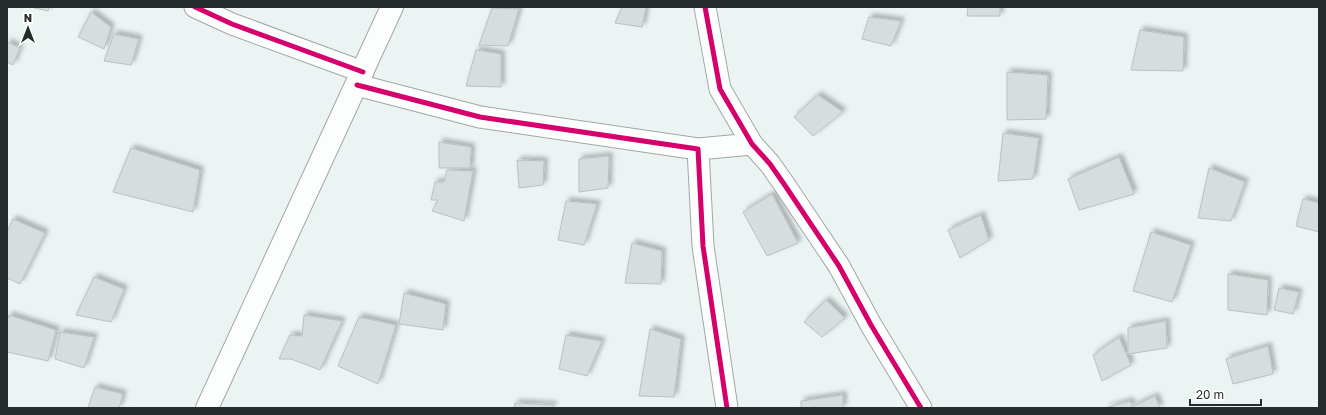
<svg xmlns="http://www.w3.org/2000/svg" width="1326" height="415" font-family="'Golos Text',sans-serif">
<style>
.building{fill:#d7dcdc;stroke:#bac1c0;filter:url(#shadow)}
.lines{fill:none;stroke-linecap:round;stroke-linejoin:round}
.street-casing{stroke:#a1a7a6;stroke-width:23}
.primary-casing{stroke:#a1a7a6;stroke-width:24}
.street{stroke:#fcfdfd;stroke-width:21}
.primary{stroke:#fcfdfd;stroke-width:22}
.cycleway-casing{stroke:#fff;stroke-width:8}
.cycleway{stroke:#d6006c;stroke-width:5}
</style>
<defs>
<filter id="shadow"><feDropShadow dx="3.5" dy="-3.5" stdDeviation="2" flood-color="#0004"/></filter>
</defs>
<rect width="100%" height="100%" fill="#ecf4f3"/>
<!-- building -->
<path class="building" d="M31,7H49L48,11Z
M622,7H646L642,27L615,23Z
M968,7H1000V16H967Z
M492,8L519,9L508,46L479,45Z
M91,12L111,27L104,49L78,37Z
M869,17L901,21L891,46L862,39Z
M1140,30L1184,37L1183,71L1131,70Z
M114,34L139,39L131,65L104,61Z
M7,42L20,48L13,65L7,62Z
M476,50L501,54V87L466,86Z
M1007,72L1048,75L1046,119L1007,120Z
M818,95L843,112L813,136L794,117Z
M1003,133L1039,138L1033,179L998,181Z
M439,142L471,147L470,168H439Z
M131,148L200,170L193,212L113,192Z
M609,156L608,188L579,192V159Z
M1119,157L1134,194L1079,210L1068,179Z
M517,160L544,161L543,185L519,188Z
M1209,168L1245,182L1231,221L1198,218Z
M447,170L473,171L464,221L432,211L438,200H431L435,182H444Z
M772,194L798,243L767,256L743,212Z
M1303,199L1319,203V232L1296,226Z
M566,201L597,204L584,245L558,240Z
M981,215L989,240L960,258L948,230Z
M13,219L45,233L20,284L7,278V232Z
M1151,232L1191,245L1172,302L1133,291Z
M632,243L662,251L661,284L625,283Z
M1228,274L1268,280L1267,315L1228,310Z
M94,277L124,289L111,322L76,315Z
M1279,288L1299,292L1293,314L1274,310Z
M404,293L446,304L443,330L399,324Z
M826,300L845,318L822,337L804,322Z
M9,315L56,330L48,361L7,352V321Z
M304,315L342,321L320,370L291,359H279L290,335L302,336Z
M359,317L396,325L378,384L338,366Z
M1166,321L1167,348L1128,354V328Z
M650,329L681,339L674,397L639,396Z
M60,332L94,337L84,368L55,359Z
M566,335L602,341L587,376L559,369Z
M1119,337L1131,365L1102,381L1093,355Z
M1268,346L1273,374L1233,384L1226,359Z
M95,387L123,394L119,408H88Z
M843,395V408H801V401Z
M1155,396L1160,408H1135L1134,406Z
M1130,401L1133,408H1105Z
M515,403L554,405L552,408H514Z"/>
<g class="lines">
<defs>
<path id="street" d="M195,7L232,24L363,72
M705,7L720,89L752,144L770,164L784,184L839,266L871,325L921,408
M357,85L480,117L698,149L703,246L727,408
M698,149L752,144"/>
<path id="primary" d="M207,408L392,7"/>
</defs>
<!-- street casing -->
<use href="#street" class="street-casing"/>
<!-- primary casing -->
<use href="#primary" class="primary-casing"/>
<!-- street -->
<use href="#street" class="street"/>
<!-- primary -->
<use href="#primary" class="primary"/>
<defs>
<path id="cycleway" d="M195,7L232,24L363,72
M705,7L720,89L752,144L770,164L784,184L839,266L871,325L921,408
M357,85L480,117L698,149L703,246L727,408"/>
</defs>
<!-- cycleway casing -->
<use href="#cycleway" class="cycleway-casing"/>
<!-- cycleway -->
<use href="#cycleway" class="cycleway"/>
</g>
<!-- border -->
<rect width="1326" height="415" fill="none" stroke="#262c2b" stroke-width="16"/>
<!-- north arrow -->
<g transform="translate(28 28)" stroke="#ffffff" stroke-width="3" paint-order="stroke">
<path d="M0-3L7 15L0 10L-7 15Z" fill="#262c2b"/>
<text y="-6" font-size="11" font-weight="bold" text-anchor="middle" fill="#262c2b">N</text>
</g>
<!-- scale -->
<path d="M1190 399v6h71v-6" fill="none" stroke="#262c2b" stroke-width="2"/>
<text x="1196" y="399" font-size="12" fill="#262c2b" stroke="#ffffff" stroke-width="3" paint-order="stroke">20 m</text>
</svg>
